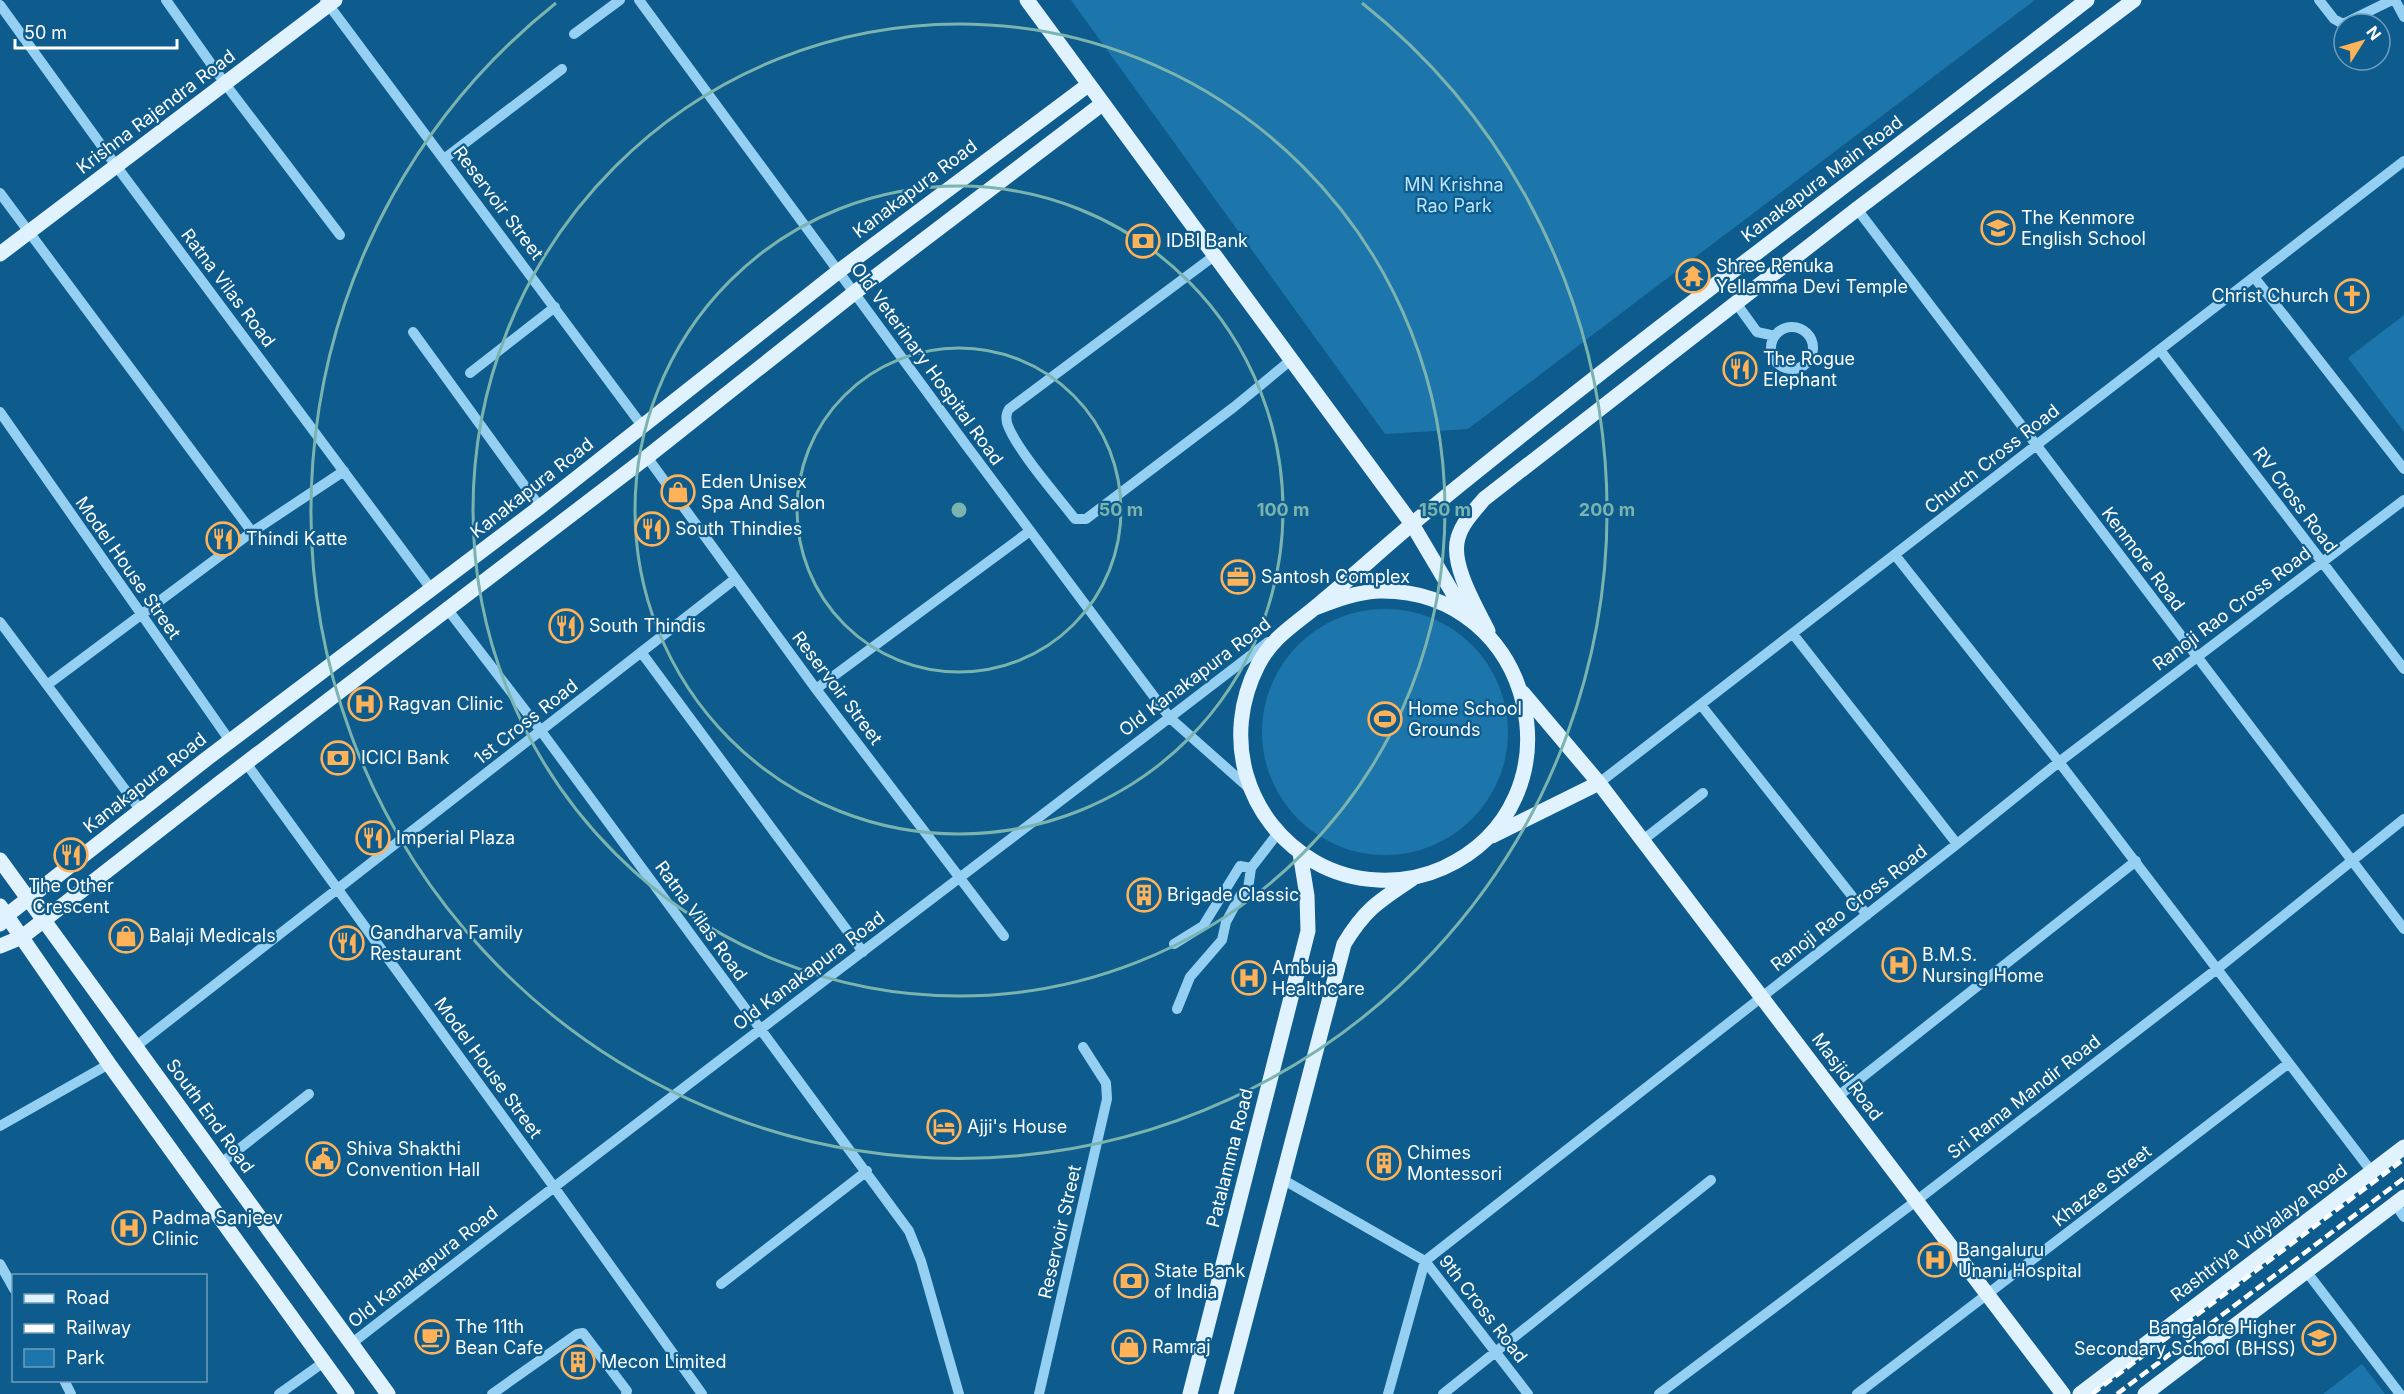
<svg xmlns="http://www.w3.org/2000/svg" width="2404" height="1394" font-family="Inter,sans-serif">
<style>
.green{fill:#1c76ab}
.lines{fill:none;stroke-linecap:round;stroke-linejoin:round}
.minor{stroke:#95d0f3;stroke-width:10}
.major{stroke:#e1f2ff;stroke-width:15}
.rail{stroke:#fff;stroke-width:4.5;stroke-dasharray:10 4.5;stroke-linecap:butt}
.ring{fill:none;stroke:#7bb4af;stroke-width:3}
.labels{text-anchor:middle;stroke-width:4.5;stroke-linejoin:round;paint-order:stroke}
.street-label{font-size:18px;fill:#fff;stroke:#0e5c8d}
.park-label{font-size:18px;fill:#bce5fe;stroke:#0e5c8d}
.poi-label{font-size:18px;fill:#fff;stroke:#0e5c8d;text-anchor:start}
.centre{fill:#7bb4af;stroke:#0e5c8d;stroke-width:3}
.ring-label{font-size:18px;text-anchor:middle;font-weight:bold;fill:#7bb4af;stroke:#0e5c8d;stroke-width:4.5;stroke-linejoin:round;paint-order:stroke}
</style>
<rect width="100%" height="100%" fill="#0e5c8d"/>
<!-- green -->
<path class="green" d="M1071,0H2035L1468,429L1385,434Z
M2404,315V432L2348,358Z
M1262 732a123 123 0 1 1 246 0a123 123 0 1 1-246 0Z
M2362,1364L2385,1394H2323Z"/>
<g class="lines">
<!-- minor -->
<path class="minor" d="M166,0L226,85L340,235
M325,0L643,427
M639,0L966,445L1170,718L1249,788
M2319,0L2334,19L2343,24L2392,0
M2395,0L2404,17
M0,5L117,167L432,590
M574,34L620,0
M444,159L562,69
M0,193L252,532
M1857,209L2404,929
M1214,256L1009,409C1006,414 1006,417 1007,423C1015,448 1058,497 1075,519H1086L1234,407L1291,360
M2254,277L2404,469
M1736,303L1757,332L1775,336
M1771 348a21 21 0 1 1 42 0a21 21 0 1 1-42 0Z
M413,332L540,507
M2160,350L2404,669
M470,373L555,307
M0,412L230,741
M647,457L816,689L1004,936
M1895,555L2059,762L2372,1172
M448,610L541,731L909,1231L921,1261L959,1394
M0,622L141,811
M1793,634L1957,844
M641,652L863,952
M47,685L252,532L344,471
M816,689L1030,531
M1701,705L1867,915
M246,763L554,1187L702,1394
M1599,783L2404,161
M1643,840L1703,793
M1174,944L1203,926L1240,866L1251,868L1278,833
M1177,1009L1190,977L1222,940L1226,922L1240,896L1248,889L1251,868
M135,1047L735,579
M1837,1097L2136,861
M0,1126L109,1064
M220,1164L309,1094
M1282,1179L1425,1261L1528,1394
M2395,1204L2404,1217
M0,1264L14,1289
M2306,1271L2400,1394
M721,1284L867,1171
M351,1344C655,1107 963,877 1268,642
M64,1380L71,1394
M279,1394L324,1362
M492,1394L577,1334L583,1333L627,1391L626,1394
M1039,1394L1107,1099L1106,1083L1083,1047
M1388,1394L1425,1261L1957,844L2059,762L2404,500
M1443,1394L1711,1180
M1659,1394L1916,1201L2217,969L2404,819
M1857,1394L2289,1063"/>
<!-- major -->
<path class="major" d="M1027,0L1412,524L1467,617
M0,254L335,0
M1315,608C1336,600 1357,592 1379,591C1536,588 1586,803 1443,868C1403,886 1353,884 1315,862C1245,821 1221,737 1258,665C1272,637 1296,624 1318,605C1357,573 1394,538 1434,506C1647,332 1870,169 2087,0
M1488,631C1476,607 1450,564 1458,538C1462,523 1474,511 1484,499L1857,209L2134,0
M1523,693L1599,783L2063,1394
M1492,836L1599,783
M0,860L388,1394
M0,906L109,1064L347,1394
M0,924L6,916L205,760L540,507L839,271L1088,85
M0,946L22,937L44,920L221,782L647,457L854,293L1102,104
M1190,1394L1308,931L1307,896L1300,853
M1226,1394L1344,944C1365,909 1379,901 1412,879
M2080,1394L2404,1147
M2145,1394L2404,1197"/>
<!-- rail -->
<path class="rail" d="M2092,1394L2404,1159
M2117,1394L2404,1178"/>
</g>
<!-- distance rings -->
<g class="ring">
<circle cx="959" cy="510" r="162"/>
<circle cx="959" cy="510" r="324"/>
<circle cx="959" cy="510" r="486"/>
<path d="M1362 3A648 648 0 1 1 556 3"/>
</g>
<!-- icons -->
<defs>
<symbol id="school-ring" viewBox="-11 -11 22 22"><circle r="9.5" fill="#0e5c8d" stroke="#ffb257" stroke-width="1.5"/><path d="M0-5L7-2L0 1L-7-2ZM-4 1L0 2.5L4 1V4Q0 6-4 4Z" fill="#ffb257"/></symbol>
<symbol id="bank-ring" viewBox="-11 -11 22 22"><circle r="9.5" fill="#0e5c8d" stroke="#ffb257" stroke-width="1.5"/><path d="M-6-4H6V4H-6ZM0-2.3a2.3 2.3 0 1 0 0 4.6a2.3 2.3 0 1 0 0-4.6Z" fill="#ffb257"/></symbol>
<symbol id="temple-ring" viewBox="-11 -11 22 22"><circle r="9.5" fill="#0e5c8d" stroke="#ffb257" stroke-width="1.5"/><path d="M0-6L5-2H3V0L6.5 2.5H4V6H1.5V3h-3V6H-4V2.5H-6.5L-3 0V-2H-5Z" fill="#ffb257"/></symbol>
<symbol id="church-ring" viewBox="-11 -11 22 22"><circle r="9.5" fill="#0e5c8d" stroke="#ffb257" stroke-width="1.5"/><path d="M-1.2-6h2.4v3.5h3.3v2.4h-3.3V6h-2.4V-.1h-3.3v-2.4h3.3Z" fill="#ffb257"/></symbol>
<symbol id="restaurant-ring" viewBox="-11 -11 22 22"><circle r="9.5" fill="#0e5c8d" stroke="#ffb257" stroke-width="1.5"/><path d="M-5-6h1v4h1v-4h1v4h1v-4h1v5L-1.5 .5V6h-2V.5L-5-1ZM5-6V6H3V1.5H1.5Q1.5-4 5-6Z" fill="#ffb257"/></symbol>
<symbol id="shop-ring" viewBox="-11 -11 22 22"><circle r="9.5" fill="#0e5c8d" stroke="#ffb257" stroke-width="1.5"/><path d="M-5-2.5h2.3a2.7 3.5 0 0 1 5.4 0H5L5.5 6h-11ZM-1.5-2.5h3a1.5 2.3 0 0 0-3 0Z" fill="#ffb257"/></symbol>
<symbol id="office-ring" viewBox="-11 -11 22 22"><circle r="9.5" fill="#0e5c8d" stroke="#ffb257" stroke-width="1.5"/><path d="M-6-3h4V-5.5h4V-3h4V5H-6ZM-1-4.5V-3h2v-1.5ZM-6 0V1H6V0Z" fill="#ffb257"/></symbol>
<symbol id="hospital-ring" viewBox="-11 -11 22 22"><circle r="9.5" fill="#0e5c8d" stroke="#ffb257" stroke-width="1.5"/><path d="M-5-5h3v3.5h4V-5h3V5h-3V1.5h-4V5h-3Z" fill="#ffb257"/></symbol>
<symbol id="stadium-ring" viewBox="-11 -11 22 22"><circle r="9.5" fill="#0e5c8d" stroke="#ffb257" stroke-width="1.5"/><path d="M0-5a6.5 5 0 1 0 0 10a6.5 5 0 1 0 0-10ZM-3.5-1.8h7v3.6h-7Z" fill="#ffb257"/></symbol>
<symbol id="building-ring" viewBox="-11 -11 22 22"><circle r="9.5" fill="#0e5c8d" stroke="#ffb257" stroke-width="1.5"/><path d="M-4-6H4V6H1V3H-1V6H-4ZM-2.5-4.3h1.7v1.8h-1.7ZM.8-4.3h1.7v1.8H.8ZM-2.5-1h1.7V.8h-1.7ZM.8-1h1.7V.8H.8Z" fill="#ffb257"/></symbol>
<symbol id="hotel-ring" viewBox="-11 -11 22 22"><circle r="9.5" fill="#0e5c8d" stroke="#ffb257" stroke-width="1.5"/><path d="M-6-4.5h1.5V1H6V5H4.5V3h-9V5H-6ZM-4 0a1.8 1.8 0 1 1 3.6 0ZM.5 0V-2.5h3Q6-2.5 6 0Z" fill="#ffb257"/></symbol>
<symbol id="civic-ring" viewBox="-11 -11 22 22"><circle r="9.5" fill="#0e5c8d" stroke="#ffb257" stroke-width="1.5"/><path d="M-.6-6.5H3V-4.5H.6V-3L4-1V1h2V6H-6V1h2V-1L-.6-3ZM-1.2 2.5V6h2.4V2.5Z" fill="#ffb257"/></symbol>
<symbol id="cafe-ring" viewBox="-11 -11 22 22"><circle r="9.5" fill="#0e5c8d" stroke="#ffb257" stroke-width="1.5"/><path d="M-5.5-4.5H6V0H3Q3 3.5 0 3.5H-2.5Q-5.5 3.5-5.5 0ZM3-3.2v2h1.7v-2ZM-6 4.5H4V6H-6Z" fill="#ffb257"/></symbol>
</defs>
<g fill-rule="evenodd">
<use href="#school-ring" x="1979" y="209" width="38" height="38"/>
<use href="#bank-ring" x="1124" y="222" width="38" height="38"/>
<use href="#temple-ring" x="1674" y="257" width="38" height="38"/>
<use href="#church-ring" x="2333" y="277" width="38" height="38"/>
<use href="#restaurant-ring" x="1721" y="350" width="38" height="38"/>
<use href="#shop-ring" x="659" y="473" width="38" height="38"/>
<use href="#restaurant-ring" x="633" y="510" width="38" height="38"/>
<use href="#restaurant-ring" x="204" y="520" width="38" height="38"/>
<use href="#office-ring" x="1219" y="558" width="38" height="38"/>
<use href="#restaurant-ring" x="547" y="607" width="38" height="38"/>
<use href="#hospital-ring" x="346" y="685" width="38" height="38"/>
<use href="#stadium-ring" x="1366" y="700" width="38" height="38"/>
<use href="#bank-ring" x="319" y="739" width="38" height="38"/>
<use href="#restaurant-ring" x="354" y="819" width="38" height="38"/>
<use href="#restaurant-ring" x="52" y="836" width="38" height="38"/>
<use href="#building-ring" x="1125" y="876" width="38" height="38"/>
<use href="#shop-ring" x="107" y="917" width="38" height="38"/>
<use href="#restaurant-ring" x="328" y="924" width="38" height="38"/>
<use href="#hospital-ring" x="1880" y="946" width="38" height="38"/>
<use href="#hospital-ring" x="1230" y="959" width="38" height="38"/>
<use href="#hotel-ring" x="925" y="1108" width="38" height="38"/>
<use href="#civic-ring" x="304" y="1140" width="38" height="38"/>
<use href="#building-ring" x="1365" y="1144" width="38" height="38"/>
<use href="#hospital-ring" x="110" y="1209" width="38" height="38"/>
<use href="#hospital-ring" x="1916" y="1241" width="38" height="38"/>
<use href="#bank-ring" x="1112" y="1262" width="38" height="38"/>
<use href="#cafe-ring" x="413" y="1318" width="38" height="38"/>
<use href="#school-ring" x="2300" y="1319" width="38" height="38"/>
<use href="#shop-ring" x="1110" y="1328" width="38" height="38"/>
<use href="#building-ring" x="559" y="1343" width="38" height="38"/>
</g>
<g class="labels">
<!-- street labels -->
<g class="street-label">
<text transform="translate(156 112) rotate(-37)" y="6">Krishna Rajendra Road</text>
<text transform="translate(1822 179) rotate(-37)" y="6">Kanakapura Main Road</text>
<text transform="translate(915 189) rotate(-37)" y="6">Kanakapura Road</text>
<text transform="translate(498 203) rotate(53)" y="6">Reservoir Street</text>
<text transform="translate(228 288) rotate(53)" y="6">Ratna Vilas Road</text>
<text transform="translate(927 364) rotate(54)" y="6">Old Veterinary Hospital Road</text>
<text transform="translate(1992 459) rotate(-38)" y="6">Church Cross Road</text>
<text transform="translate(532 488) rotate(-38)" y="6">Kanakapura Road</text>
<text transform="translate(2295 500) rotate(53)" y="6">RV Cross Road</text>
<text transform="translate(2143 559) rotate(53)" y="6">Kenmore Road</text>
<text transform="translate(128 568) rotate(55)" y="6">Model House Street</text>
<text transform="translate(2232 609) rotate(-37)" y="6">Ranoji Rao Cross Road</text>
<text transform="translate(1195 677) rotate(-37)" y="6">Old Kanakapura Road</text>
<text transform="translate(837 688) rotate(53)" y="6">Reservoir Street</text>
<text transform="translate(526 722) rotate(-38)" y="6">1st Cross Road</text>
<text transform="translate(145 783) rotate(-38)" y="6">Kanakapura Road</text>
<text transform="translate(1849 908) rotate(-38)" y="6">Ranoji Rao Cross Road</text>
<text transform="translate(701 921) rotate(54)" y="6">Ratna Vilas Road</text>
<text transform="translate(809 971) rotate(-37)" y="6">Old Kanakapura Road</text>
<text transform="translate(488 1068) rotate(54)" y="6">Model House Street</text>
<text transform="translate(1847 1077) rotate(53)" y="6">Masjid Road</text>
<text transform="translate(2024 1097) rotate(-38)" y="6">Sri Rama Mandir Road</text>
<text transform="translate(210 1116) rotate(54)" y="6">South End Road</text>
<text transform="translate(1230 1158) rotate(-76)" y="6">Patalamma Road</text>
<text transform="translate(2102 1186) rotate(-38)" y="6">Khazee Street</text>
<text transform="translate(1060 1232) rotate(-77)" y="6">Reservoir Street</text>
<text transform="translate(2259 1233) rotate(-37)" y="6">Rashtriya Vidyalaya Road</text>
<text transform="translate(423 1267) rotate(-38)" y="6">Old Kanakapura Road</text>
<text transform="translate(1483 1309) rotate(52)" y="6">9th Cross Road</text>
</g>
<!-- park labels -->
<g class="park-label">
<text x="1454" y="191">MN Krishna<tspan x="1454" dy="21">Rao Park</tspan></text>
</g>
<!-- poi labels -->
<g class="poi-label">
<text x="2021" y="224">The Kenmore<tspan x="2021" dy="21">English School</tspan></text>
<text x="1166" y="247">IDBI Bank</text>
<text x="1716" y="272">Shree Renuka<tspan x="1716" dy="21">Yellamma Devi Temple</tspan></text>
<text x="2329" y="302" text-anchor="end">Christ Church</text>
<text x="1763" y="365">The Rogue<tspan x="1763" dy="21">Elephant</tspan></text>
<text x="701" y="488">Eden Unisex<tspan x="701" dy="21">Spa And Salon</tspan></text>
<text x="675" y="535">South Thindies</text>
<text x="246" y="545">Thindi Katte</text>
<text x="1261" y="583">Santosh Complex</text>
<text x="589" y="632">South Thindis</text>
<text x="388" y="710">Ragvan Clinic</text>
<text x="1408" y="715">Home School<tspan x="1408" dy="21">Grounds</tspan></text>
<text x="361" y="764">ICICI Bank</text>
<text x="396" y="844">Imperial Plaza</text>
<text x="71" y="892" text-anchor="middle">The Other<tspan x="71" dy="21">Crescent</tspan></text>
<text x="1167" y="901">Brigade Classic</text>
<text x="370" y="939">Gandharva Family<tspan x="370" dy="21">Restaurant</tspan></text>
<text x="149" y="942">Balaji Medicals</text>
<text x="1922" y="961">B.M.S.<tspan x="1922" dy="21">Nursing Home</tspan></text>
<text x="1272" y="974">Ambuja<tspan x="1272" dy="21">Healthcare</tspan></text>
<text x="967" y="1133">Ajji's House</text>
<text x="346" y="1155">Shiva Shakthi<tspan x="346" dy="21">Convention Hall</tspan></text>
<text x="1407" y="1159">Chimes<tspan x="1407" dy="21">Montessori</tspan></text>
<text x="152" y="1224">Padma Sanjeev<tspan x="152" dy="21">Clinic</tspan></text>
<text x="1958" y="1256">Bangaluru<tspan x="1958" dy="21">Unani Hospital</tspan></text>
<text x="1154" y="1277">State Bank<tspan x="1154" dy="21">of India</tspan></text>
<text x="455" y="1333">The 11th<tspan x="455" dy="21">Bean Cafe</tspan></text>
<text x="2296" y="1334" text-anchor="end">Bangalore Higher<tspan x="2296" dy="21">Secondary School (BHSS)</tspan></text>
<text x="1152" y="1353">Ramraj</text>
<text x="601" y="1368">Mecon Limited</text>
</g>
</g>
<circle cx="959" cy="510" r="9" class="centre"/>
<g class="ring-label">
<text x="1121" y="516">50 m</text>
<text x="1283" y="516">100 m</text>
<text x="1445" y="516">150 m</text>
<text x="1607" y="516">200 m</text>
</g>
<!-- legend -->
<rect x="12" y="1274" width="195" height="108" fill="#0e5c8d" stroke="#6e9dbb" stroke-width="1.5"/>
<rect x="24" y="1294" width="30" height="9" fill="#e1f2ff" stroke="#6e9dbb" stroke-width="1.5"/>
<text x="66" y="1304" font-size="18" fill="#ffffff">Road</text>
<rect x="24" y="1324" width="30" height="9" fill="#ffffff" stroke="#6e9dbb" stroke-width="1.5"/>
<text x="66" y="1334" font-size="18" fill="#ffffff">Railway</text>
<rect x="24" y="1349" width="30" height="18" fill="#1c76ab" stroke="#6e9dbb" stroke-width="1.5"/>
<text x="66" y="1364" font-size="18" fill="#ffffff">Park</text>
<!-- north arrow -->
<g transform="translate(2362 42) rotate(53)"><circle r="28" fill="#0e5c8d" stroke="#6e9dbb" stroke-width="1.5"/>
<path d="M0-4.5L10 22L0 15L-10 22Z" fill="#ffb257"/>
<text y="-9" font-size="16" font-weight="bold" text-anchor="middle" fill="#ffffff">N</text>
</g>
<!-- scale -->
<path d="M15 39v9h162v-9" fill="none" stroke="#ffffff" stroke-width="3"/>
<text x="24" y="39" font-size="18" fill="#ffffff" stroke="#0e5c8d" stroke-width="4.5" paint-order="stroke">50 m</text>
</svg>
